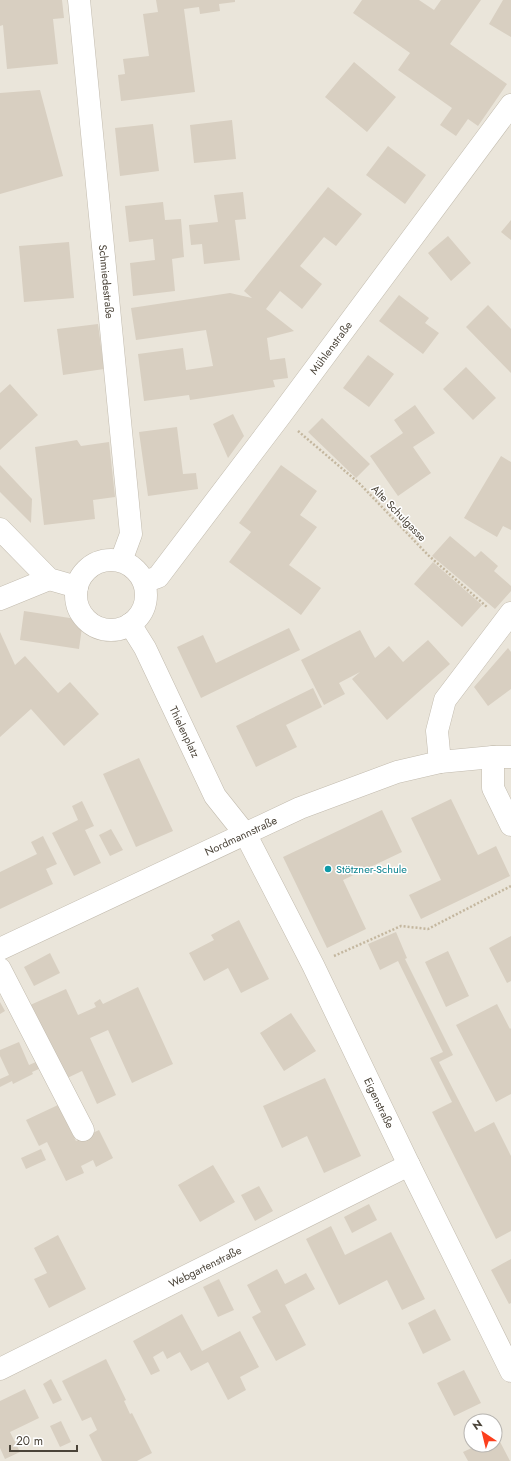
<svg xmlns="http://www.w3.org/2000/svg" width="511" height="1461" font-family="Jost,sans-serif">
<style>
.residential{fill:#eae5da;fill-rule:evenodd}
.building{fill:#d8cfc1}
.lines{fill:none;stroke-linecap:round;stroke-linejoin:round}
.minor-casing{stroke:#c2bbae;stroke-width:23}
.path{stroke:#c4b79f;stroke-width:2.5;stroke-dasharray:2 2;stroke-linecap:butt}
.minor{stroke:#fff;stroke-width:22}
.culture-dot{fill:#0f9aa8;stroke:#fff;stroke-width:1.5}
.labels{text-anchor:middle;stroke-width:3;stroke-linejoin:round;paint-order:stroke}
.street-label{font-size:11px;fill:#4b4439;stroke:#fff}
.culture-label{font-size:11px;fill:#0d838f;stroke:#fff;text-anchor:start}
</style>
<rect width="100%" height="100%" fill="#f6f3ec"/>
<!-- residential -->
<path class="residential" d="M0,0H511V1461H0ZM471,1421H495V1445H471Z"/>
<!-- building -->
<path class="building" d="M0,0H62L64,18L53,19L58,64L7,69L3,25L0,26Z
M156,0H235V2L219,4L220,11L200,14L199,7L184,9L195,92L121,101L118,75L125,74L123,59L149,56L143,14L158,12Z
M362,0H419L434,10L441,0H481L450,44L507,84L478,126L468,119L456,136L440,125L452,108L398,70L410,53L353,13Z
M503,0H511V37L489,24Z
M354,62L396,97L367,132L325,97Z
M40,90L63,176L0,194V93Z
M232,120L236,159L194,163L190,125Z
M153,124L159,171L120,176L115,128Z
M388,146L426,175L405,204L366,175Z
M328,187L362,214L336,246L324,237L300,266L322,284L302,309L280,291L266,309L294,331L267,338L270,360L285,358L288,378L273,380L275,387L190,400L189,395L144,401L138,354L183,348L186,370L213,366L206,330L136,340L131,308L230,293L252,298L244,291Z
M243,192L246,219L235,220L240,260L204,264L202,244L191,245L189,225L218,222L214,195Z
M163,202L165,220L181,219L184,257L172,259L175,291L133,296L130,263L155,260L153,239L129,242L125,206Z
M511,220V240L501,232Z
M448,236L471,263L451,281L428,253Z
M69,242L74,298L24,302L19,246Z
M399,295L429,318L425,323L439,333L423,354L379,321Z
M488,305L511,329V373L466,327Z
M98,324L104,369L63,375L57,329Z
M368,355L394,374L369,407L343,388Z
M466,367L496,398L473,420L443,389Z
M10,384L38,415L0,450V393Z
M415,405L435,433L413,447L431,473L398,496L370,456L403,433L394,420Z
M233,414L244,436L228,458L213,424Z
M322,418L370,464L356,478L308,432Z
M177,427L183,474L196,473L198,489L148,496L139,432Z
M77,440L81,446L109,442L115,497L93,500L95,519L44,525L35,447Z
M501,456L511,462V530L503,526L497,537L464,518Z
M0,465L32,499L31,523L0,492Z
M281,465L317,491L300,515L317,527L289,565L321,588L301,615L229,562L251,532L239,523Z
M450,536L475,557L481,551L498,566L494,571L511,586V591L495,609L432,556Z
M433,562L482,605L462,627L414,584Z
M24,611L83,620L79,649L20,640Z
M289,628L300,650L201,698L177,647L203,635L216,663Z
M360,630L375,658L389,646L403,662L428,640L450,664L387,720L352,679L360,672L339,683L345,694L324,705L301,660Z
M0,632L15,665L25,656L58,693L70,682L99,714L64,746L31,709L0,737Z
M508,648L511,652V689L488,706L474,687Z
M313,688L322,707L286,725L297,747L256,767L236,726Z
M139,758L173,831L136,847L103,774Z
M451,799L478,855L496,846L510,876L421,919L409,895L441,880L411,818Z
M82,801L94,826L85,830L101,863L74,876L52,833L78,820L72,806Z
M382,810L402,852L343,880L366,929L327,948L283,857Z
M111,829L123,850L110,856L99,835Z
M43,836L57,864L46,869L53,884L0,909V872L37,854L31,842Z
M239,920L269,979L241,993L228,968L204,981L189,953L214,940L211,935Z
M396,932L407,958L405,959L453,1055L439,1062L475,1132L494,1122L511,1156V1231L496,1239L432,1112L452,1102L430,1058L443,1052L398,961L380,970L368,944Z
M511,936V981L507,983L489,948Z
M448,951L469,996L446,1007L425,962Z
M50,953L60,973L34,986L24,967Z
M138,987L173,1064L132,1083L108,1030L90,1038L116,1095L97,1104L82,1071L63,1080L55,1062L32,1072L33,1074L13,1084L12,1081L0,1087V1079L9,1075L0,1056V1050L19,1042L29,1065L52,1055L28,1006L66,989L78,1015L96,1007L94,1003L100,999L103,1004Z
M0,1002L5,1011L0,1014Z
M497,1004L510,1029L511,1028V1094L496,1102L456,1025Z
M291,1013L316,1051L284,1071L260,1033Z
M325,1078L361,1156L324,1173L307,1136L282,1148L263,1106Z
M58,1105L76,1141L99,1130L113,1158L96,1167L93,1160L81,1166L84,1173L66,1181L47,1142L39,1146L26,1120Z
M41,1149L46,1160L26,1169L21,1158Z
M213,1165L235,1202L200,1222L178,1185Z
M259,1186L273,1211L255,1221L241,1195Z
M369,1204L377,1220L352,1233L344,1217Z
M331,1226L345,1255L391,1232L425,1299L402,1310L387,1280L339,1305L306,1239Z
M58,1235L86,1289L49,1308L34,1279L47,1273L34,1248Z
M511,1259V1303L509,1304L491,1270Z
M277,1269L285,1284L306,1273L315,1289L285,1305L306,1345L276,1361L252,1317L261,1312L247,1285Z
M219,1279L234,1310L218,1317L203,1287Z
M435,1309L451,1340L423,1354L408,1323Z
M182,1314L202,1351L240,1331L259,1367L240,1377L246,1390L228,1400L208,1362L191,1371L180,1352L167,1359L163,1351L153,1357L160,1371L151,1375L133,1341Z
M106,1359L126,1400L124,1401L130,1414L132,1413L152,1453L137,1461H102L89,1435L97,1430L91,1417L82,1421L62,1381Z
M464,1370L481,1403L454,1416L437,1383Z
M51,1379L62,1400L53,1404L43,1384Z
M25,1389L39,1418L10,1432L20,1452L5,1459L0,1448V1401Z
M61,1421L71,1442L60,1447L50,1426Z
M495,1436H497L510,1461H468L463,1452L478,1445H495Z"/>
<g class="lines">
<defs>
<g id="minor">
<path id="s1" d="M79,0L131,534L121,561"/>
<path d="M0,529L49,579L77,587"/>
<circle cx="111" cy="595" r="35"/>
<path id="s2" d="M144,582L158,577L280,416L511,105"/>
<path d="M0,599L49,579"/>
<path id="s3" d="M130,624L145,648L215,796L246,835L313,965L409,1165L511,1371"/>
<path d="M493,757V788L511,825"/>
<path d="M440,762L437,731L445,700L511,613"/>
<path id="s4" d="M0,949L300,808L397,772L440,762L493,757H511"/>
<path d="M0,969L83,1130"/>
<path id="s5" d="M0,1369L409,1165"/>
</g>
</defs>
<!-- minor casing -->
<use href="#minor" class="minor-casing"/>
<!-- path -->
<path class="path" d="M298,431L359,483L428,555L487,607
M334,956L401,926L428,929L511,886"/>
<!-- minor -->
<use href="#minor" class="minor"/>
</g>
<!-- markers -->
<circle class="culture-dot" cx="328" cy="869" r="4"/>
<g class="labels">
<!-- street labels -->
<g class="street-label">
<text dy="4" stroke="none"><textPath href="#s1" startOffset="283">Schmiedestraße</textPath></text>
<text dy="4" stroke="none"><textPath href="#s2" startOffset="302">Mühlenstraße</textPath></text>
<text transform="translate(399 513) rotate(46)" y="4">Alte Schulgasse</text>
<text dy="4" stroke="none"><textPath href="#s3" startOffset="121">Thielenplatz</textPath></text>
<text dy="4" stroke="none"><textPath href="#s4" startOffset="266">Nordmannstraße</textPath></text>
<text dy="4" stroke="none"><textPath href="#s3" startOffset="541">Eigenstraße</textPath></text>
<text dy="4" stroke="none"><textPath href="#s5" startOffset="229">Webgartenstraße</textPath></text>
</g>
<!-- culture labels -->
<g class="culture-label">
<text x="336" y="873">Stötzner-Schule</text>
</g>
</g>
<!-- north arrow -->
<g transform="translate(483 1433) rotate(325)"><circle r="19" fill="#ffffff" stroke="#b7b4b0"/>
<path d="M0-3L7 15L0 10L-7 15Z" fill="#fc3f1d"/>
<text y="-6" font-size="11" font-weight="bold" text-anchor="middle" fill="#4b4439">N</text>
</g>
<!-- scale -->
<path d="M10 1445v6h67v-6" fill="none" stroke="#4b4439" stroke-width="2"/>
<text x="16" y="1445" font-size="12" fill="#4b4439" stroke="#ffffff" stroke-width="3" paint-order="stroke">20 m</text>
</svg>
